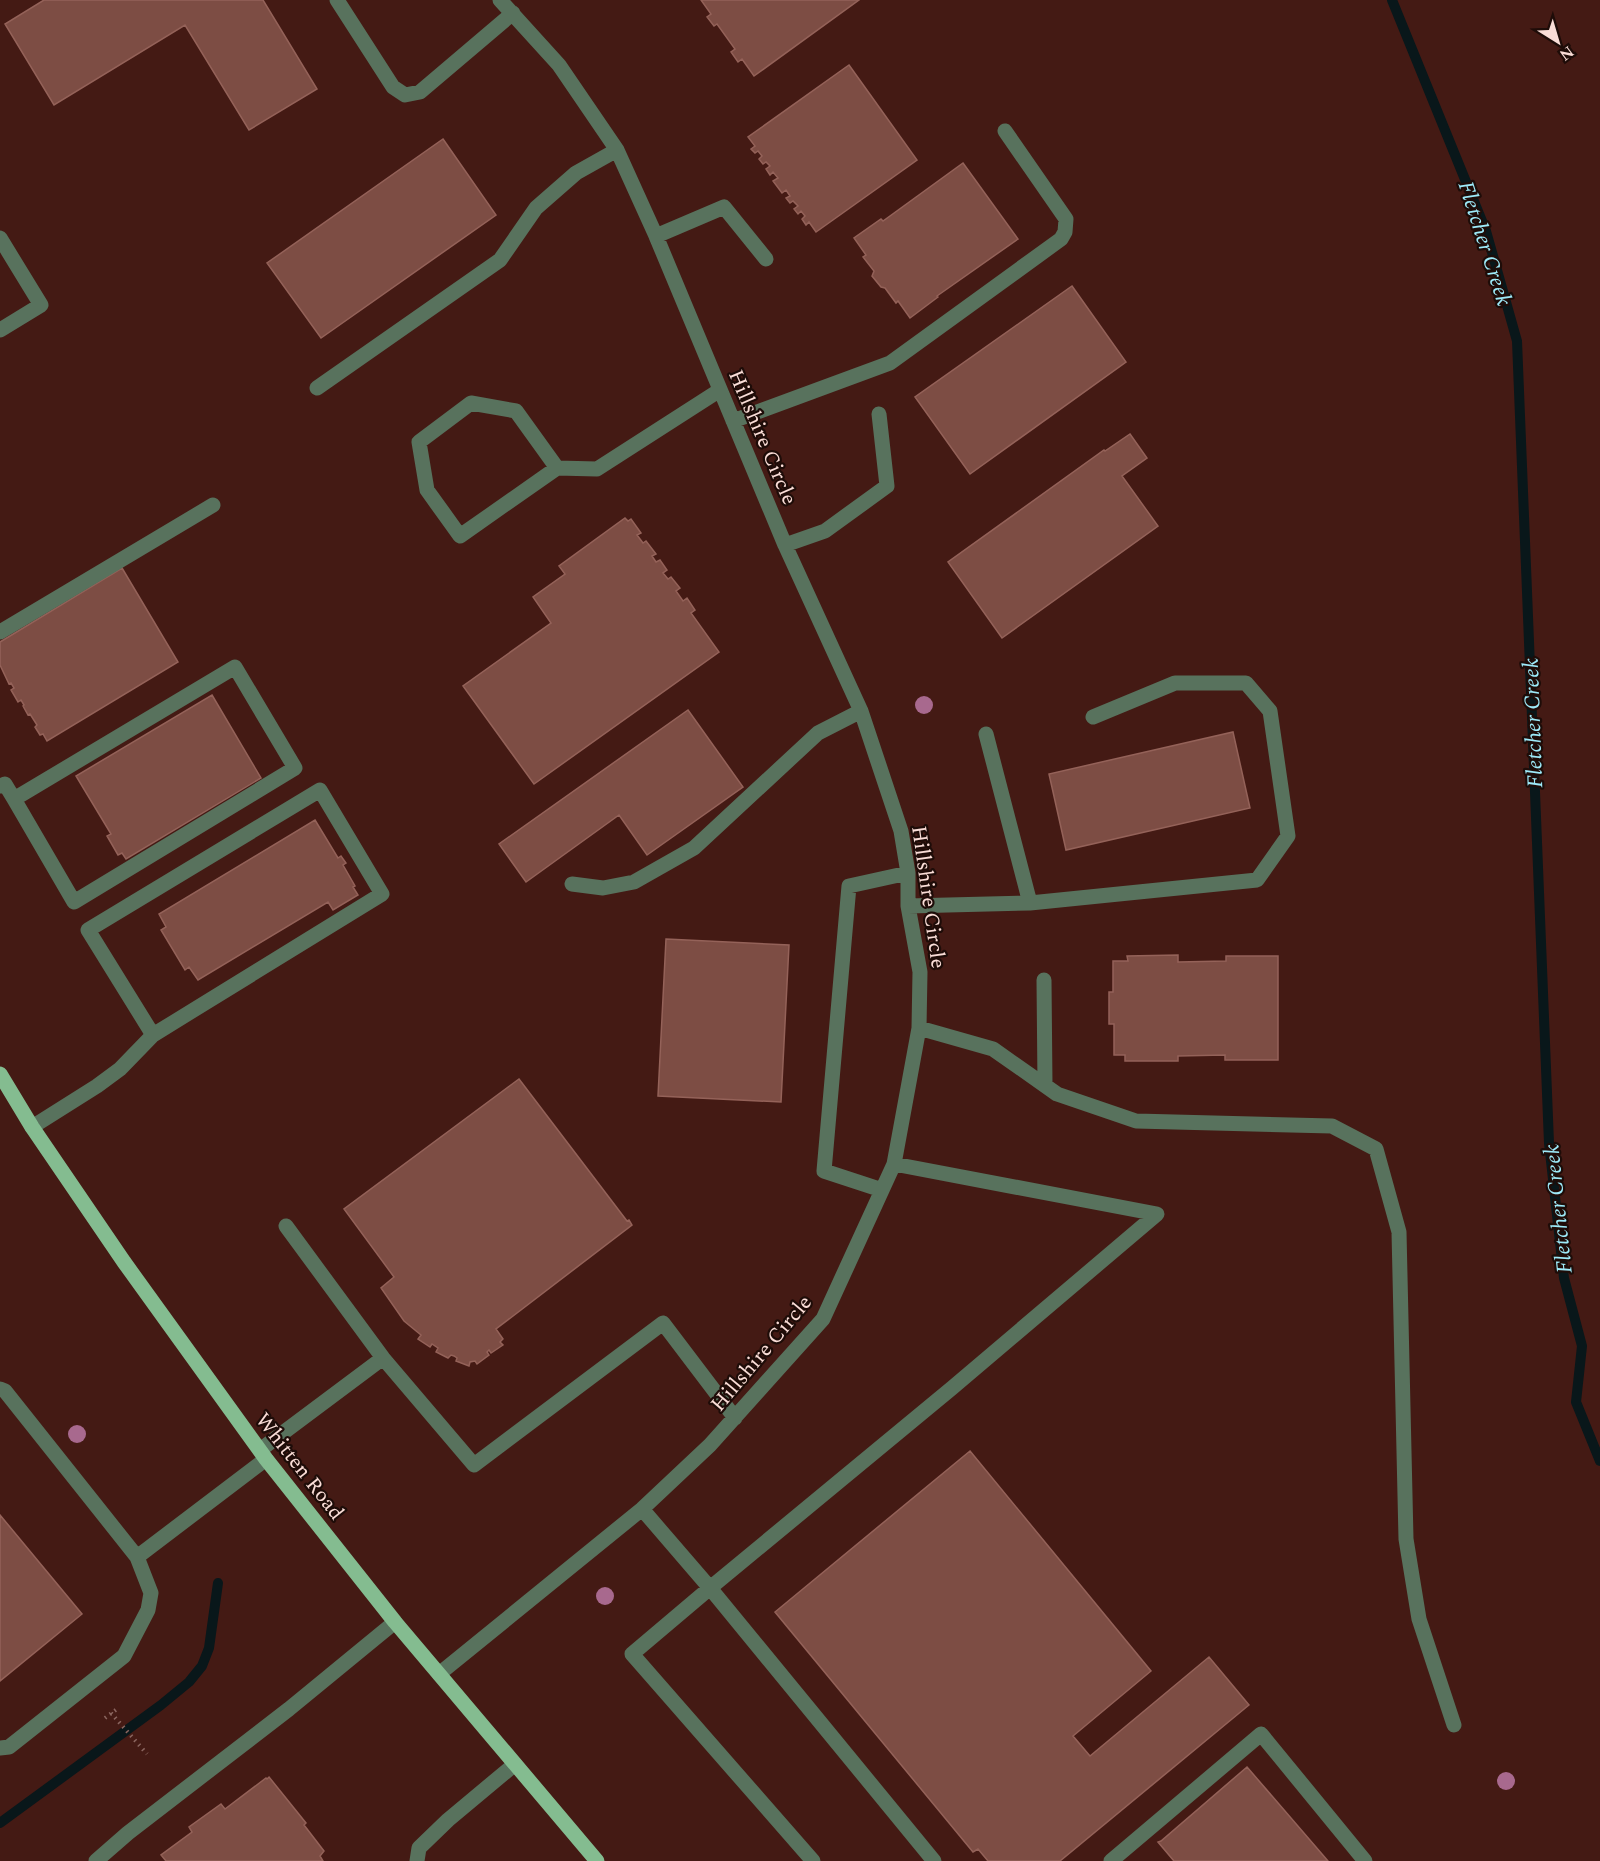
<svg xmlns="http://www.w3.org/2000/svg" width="1600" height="1861" font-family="Spectral,serif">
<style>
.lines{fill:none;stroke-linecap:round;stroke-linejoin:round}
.stream{stroke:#09171a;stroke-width:10}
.building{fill:#7d4d44;stroke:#946259;stroke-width:1.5}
.path{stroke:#8a655f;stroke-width:4;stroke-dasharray:1.5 4.5;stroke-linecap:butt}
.minor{stroke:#58725d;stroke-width:15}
.major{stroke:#84bc90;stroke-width:15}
.tree{fill:#a8698e}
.labels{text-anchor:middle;stroke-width:4.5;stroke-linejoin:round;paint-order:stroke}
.street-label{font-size:21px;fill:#faddd7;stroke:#1e0c08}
.water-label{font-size:22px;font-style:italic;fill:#9eebfa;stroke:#1e0c08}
</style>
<rect width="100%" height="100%" fill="#441a14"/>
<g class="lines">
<!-- stream -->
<path class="stream" d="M1392,0L1486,231L1517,341L1549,1143L1564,1278L1582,1346L1576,1402L1600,1461
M0,1823L161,1705L189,1682L202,1666L209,1648L218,1583"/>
</g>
<!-- building -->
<path class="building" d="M44,0H263L317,89L249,130L185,25L54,105L5,24Z
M701,0H859L754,76L742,59L738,62L731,52L735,49L717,24L714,26L707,17L711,14Z
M849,65L917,160L816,232L809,222L806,225L802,219L805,216L801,211L798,214L794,209L798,206L793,201L790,203L786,198L790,196L786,190L782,193L773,181L778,178L773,172L770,175L766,169L770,166L766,162L763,164L759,159L762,156L758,151L755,153L751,149L755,146L748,137Z
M443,139L496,215L321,338L267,263Z
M963,163L1018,239L937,296L938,297L910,318L898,301L896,303L885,288L881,287L872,276L874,271L863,257L866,255L854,238L881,219L883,221Z
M1072,286L1126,362L970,474L915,397Z
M1130,434L1147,458L1122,476L1158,526L1002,638L948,562L1104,450L1105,451Z
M625,518L628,521L631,519L641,533L637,535L643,543L646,541L656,554L652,556L656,562L660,560L667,570L663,573L668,579L671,577L680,588L676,591L683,601L687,598L695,610L691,613L719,652L534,784L463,686L551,623L533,597L565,574L559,566Z
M122,568L178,662L47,741L43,734L40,735L35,727L37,725L30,714L28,715L23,706L24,705L21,700L18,702L11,690L14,688L11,683L9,684L0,665V642Z
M212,695L261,778L126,859L122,853L118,855L107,836L111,834L76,776Z
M688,710L743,787L647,855L619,815L526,882L499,844Z
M1233,732L1250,808L1066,850L1049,774Z
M315,820L338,858L341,856L346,863L343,865L355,886L353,887L358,895L333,910L328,902L198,980L189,967L185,970L161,930L166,927L159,914Z
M666,939L789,945L781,1102L658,1096Z
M1178,955V962L1226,961V956H1278V1060H1225V1055L1178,1056V1061H1125V1055H1114V1024H1109V992H1113V961H1128L1127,956Z
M519,1079L627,1221L629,1220L632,1225L496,1329L503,1339L500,1342L503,1345L491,1353L489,1350L487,1352L489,1355L477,1364L475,1361L470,1362L469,1366L456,1361L457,1358L454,1356L451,1355L448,1358L436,1352L438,1348L432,1344L430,1347L418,1339L421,1335L404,1321L381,1288L394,1277L344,1209Z
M970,1451L1151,1671L1073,1736L1090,1756L1209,1657L1249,1705L1060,1861H988L978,1849L973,1852L775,1612Z
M0,1515L82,1614L0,1681Z
M1247,1767L1328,1861H1174L1158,1842L1161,1841Z
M269,1777L306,1823L304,1825L324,1851L320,1856L323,1861H166L161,1855L192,1832L189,1827L221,1804L225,1809L266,1778L267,1779Z"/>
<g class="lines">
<!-- path -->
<path class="path" d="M111,1713L147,1754
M105,1718L117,1709"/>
<!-- minor -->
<path class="minor" d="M337,0L393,87L405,95L420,92L513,13
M656,236L724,207L766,259
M0,238L41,305L0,330
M317,388L500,260L536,208L576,173L617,150
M733,421L890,363L1061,239L1065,232L1066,219L1005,131
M557,468L460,536L427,490L419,442L471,403L516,411L557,468L597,469L720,390
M785,545L825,531L887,486L879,414
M0,632L213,505
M986,734L1030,903
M0,786L5,784L14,799L74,902L295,768L235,667L14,799
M572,884L603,888L634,882L694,848L818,733L861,711
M908,906L1030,903L1257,880L1288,836L1270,711L1246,683H1175L1093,717
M1044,980L1045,1085
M919,1028L993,1049L1057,1094L1136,1121L1332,1126L1376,1149L1399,1232L1406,1539L1419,1619L1454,1725
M32,1127L97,1086L120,1069L153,1035L382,894L320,790L88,930L153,1035
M882,1190L824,1171L849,886L908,873
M286,1226L383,1358L474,1465L663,1323L735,1418
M0,1389L5,1391L137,1557L266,1459
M260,1450L383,1358
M642,1509L710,1588L952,1388L1157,1214L894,1164
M439,1674L642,1509L710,1445L823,1319L894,1164L919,1028L920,972L908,906V873L901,831L861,711L785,545L656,236L617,150L559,65L500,0
M0,1748L9,1747L124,1656L148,1610L151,1593L137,1557
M96,1861L128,1833L289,1709L395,1622
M417,1861L419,1848L448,1820L515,1764
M813,1861L632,1654L710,1588L934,1861
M1111,1861L1261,1734L1365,1861"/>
<!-- major -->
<path class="major" d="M0,1074L32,1127L124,1262L266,1459L395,1622L597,1861"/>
</g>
<!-- trees -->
<g class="tree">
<circle cx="924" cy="705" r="9"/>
<circle cx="77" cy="1434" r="9"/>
<circle cx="605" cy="1596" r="9"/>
<circle cx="1506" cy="1781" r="9"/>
</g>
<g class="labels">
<!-- street labels -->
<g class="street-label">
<text transform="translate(763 437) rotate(67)" y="7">Hillshire Circle</text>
<text transform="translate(929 897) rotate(82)" y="7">Hillshire Circle</text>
<text transform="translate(761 1353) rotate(-50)" y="7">Hillshire Circle</text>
<text transform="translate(300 1466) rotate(52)" y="7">Whitten Road</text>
</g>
<!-- water labels -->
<g class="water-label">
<text transform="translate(1486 243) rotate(72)" y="8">Fletcher Creek</text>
<text transform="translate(1532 723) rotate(-92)" y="8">Fletcher Creek</text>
<text transform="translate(1557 1209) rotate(-96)" y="8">Fletcher Creek</text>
</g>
</g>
<!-- north arrow -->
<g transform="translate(1558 42) rotate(143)" stroke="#1e0c08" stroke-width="4.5" paint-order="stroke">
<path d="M0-4.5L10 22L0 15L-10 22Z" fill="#faddd7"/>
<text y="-9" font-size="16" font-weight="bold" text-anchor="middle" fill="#faddd7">N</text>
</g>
</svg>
